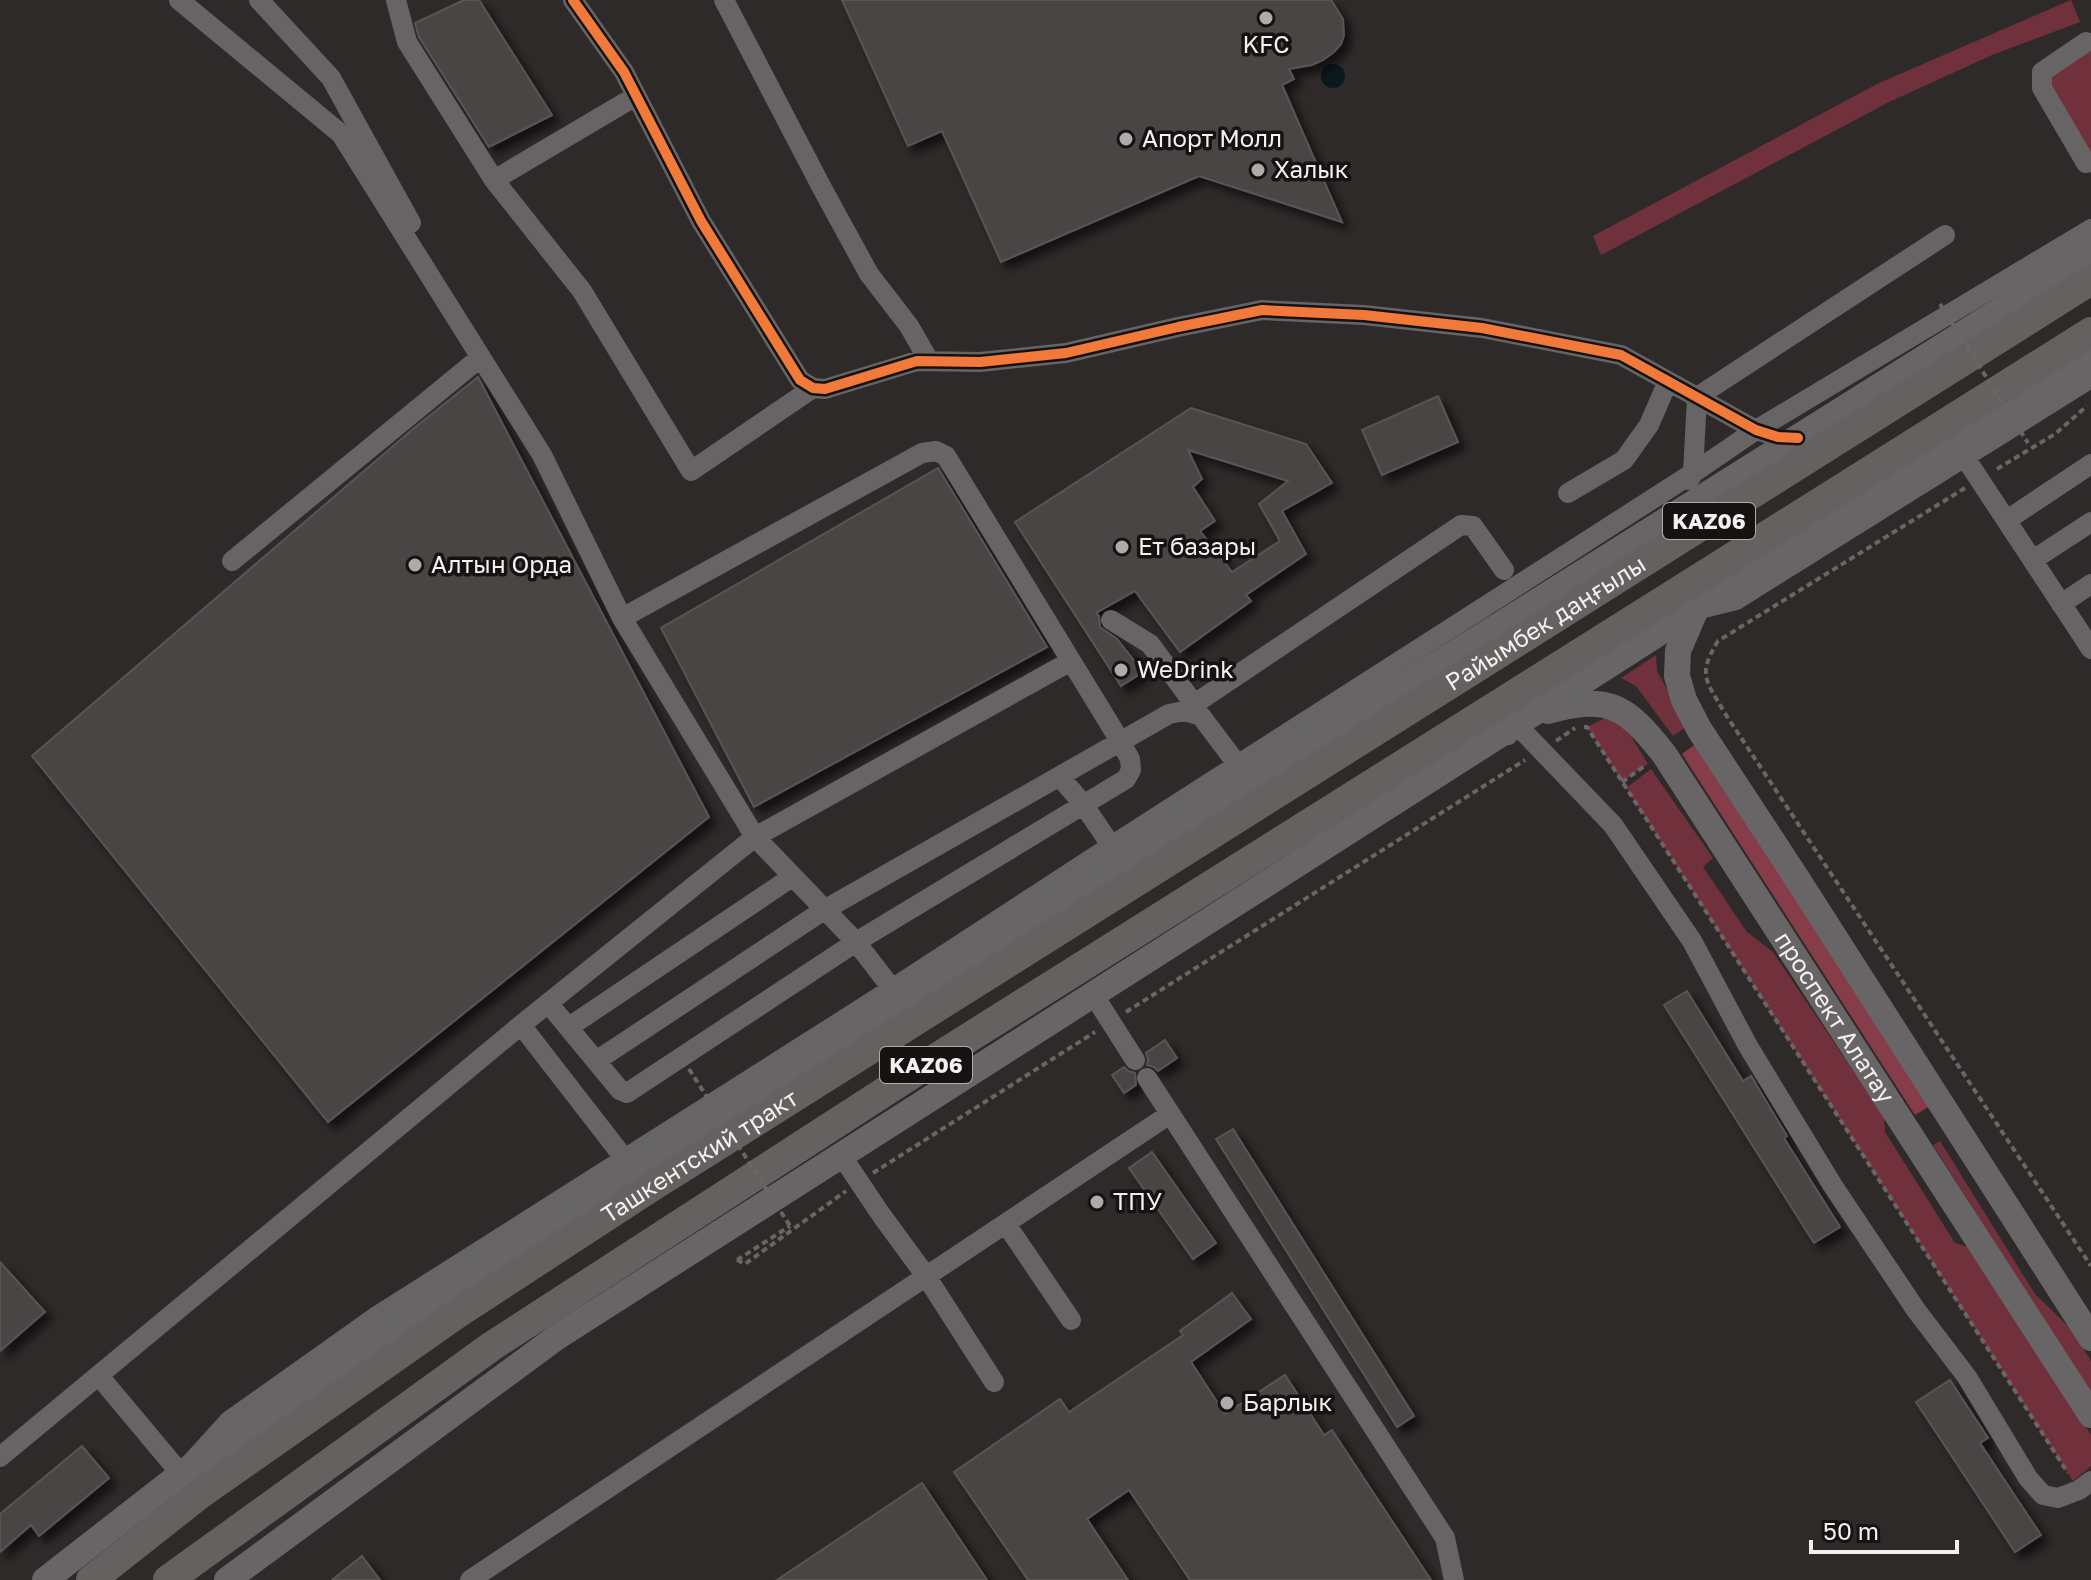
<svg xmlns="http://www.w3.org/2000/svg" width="2091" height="1580" font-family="'Golos Text',sans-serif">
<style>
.green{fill:#70313d}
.forest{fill:#873c4a}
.water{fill:#0b181c}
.building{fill:#494545;stroke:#585454;stroke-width:2;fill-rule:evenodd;filter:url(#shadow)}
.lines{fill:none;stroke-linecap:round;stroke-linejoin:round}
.path{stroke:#696666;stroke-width:4;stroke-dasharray:6 4;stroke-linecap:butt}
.minor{stroke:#666464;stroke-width:20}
.major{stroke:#676565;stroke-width:26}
.highway{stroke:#656161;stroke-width:30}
.path-bridge{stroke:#696666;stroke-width:4;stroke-dasharray:6 4;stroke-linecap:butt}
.cycleway-casing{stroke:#161212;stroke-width:15}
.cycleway{stroke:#f17a3a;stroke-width:10}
.poi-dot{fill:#b0aaab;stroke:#161212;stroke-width:3}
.labels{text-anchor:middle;stroke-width:7;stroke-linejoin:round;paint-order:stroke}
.shield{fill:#161212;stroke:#b2adad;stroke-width:2}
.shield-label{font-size:22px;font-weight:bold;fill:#f5eff0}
.poi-label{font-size:24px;fill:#f5eff0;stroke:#161212;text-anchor:start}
.street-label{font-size:24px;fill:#f5eff0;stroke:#161212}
</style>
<defs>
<filter id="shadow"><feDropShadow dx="7" dy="7" stdDeviation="4" flood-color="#0009"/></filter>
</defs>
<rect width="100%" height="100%" fill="#2f2a2a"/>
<!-- green -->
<path class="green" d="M2071,0L2080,22L1992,55L1889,102L1601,255L1593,236L1879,83Z
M2091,50V164L2040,82Z
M1656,655L1657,671L1687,726L1673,736L1636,686L1621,678Z
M1609,716L1627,730L1648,764L1622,782L1587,727Z
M1651,769L1713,858L1703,867L1747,932L1773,952L1884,1117L1885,1132L1955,1243L1974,1249L2091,1435V1466L2073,1481L1626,788Z
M1940,1141L2035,1294L2069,1327L2091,1361V1395L1933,1145Z"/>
<!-- forest -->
<path class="forest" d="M1697,743L1930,1106L1915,1115L1682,754Z"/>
<!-- water -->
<path class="water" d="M1321 76a12 12 0 1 1 24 0a12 12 0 1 1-24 0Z"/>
<!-- building -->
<path class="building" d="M464,0H479L552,115L489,147L419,37L415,23Z
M842,0H1331L1343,19L1344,35L1341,44L1334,52L1323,60L1312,65L1289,69L1294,79L1282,85L1342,222L1199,176L1001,262L942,131L908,146Z
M478,377L709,817L328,1122L32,756L413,429Z
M1438,396L1458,442L1382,475L1362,430Z
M1191,408L1306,444L1332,483L1282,511L1306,554L1246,595L1251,601L1180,652L1135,591L1096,613L1099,616L1100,627L1117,639L1143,672L1121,686L1015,522ZM1188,450L1288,481L1259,504L1280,541L1232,572L1200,531L1215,521L1193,487L1202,479Z
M938,468L1047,647L754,807L661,628Z
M1687,991L1743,1081L1751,1076L1787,1136L1784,1138L1840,1227L1814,1243L1664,1005Z
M1165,1040L1177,1058L1158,1071L1154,1067L1147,1065L1148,1059L1146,1053Z
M1124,1067L1128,1071L1135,1073L1136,1085L1124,1093L1112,1075Z
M1233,1129L1414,1416L1397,1427L1216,1139Z
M1152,1152L1216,1243L1193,1259L1129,1168Z
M0,1262L45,1312L0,1351Z
M1232,1293L1251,1319L1191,1362L1225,1414L1285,1375L1324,1435L1332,1430L1431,1580H1190L1129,1490L1087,1519L1128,1580H1028L954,1472L1060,1399L1069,1412L1183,1335L1180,1331Z
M1950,1380L1988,1438L1980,1443L2041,1535L2015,1552L1916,1402Z
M82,1446L109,1478L39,1536L31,1525L0,1552V1514Z
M922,1483L987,1580H777Z
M362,1556L380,1580H332Z"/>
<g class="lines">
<!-- path -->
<path class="path" d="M1997,469L2055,434L2087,406
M1965,488L1718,641C1697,675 1706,680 1724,712L2091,1266
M1584,727H1587L2068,1473
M1556,741L1575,728
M1622,782L1646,765
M1126,1012L1525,760
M873,1173L1095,1032
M737,1260L745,1264L846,1191
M737,1260L790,1226"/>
<!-- minor -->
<path class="minor" d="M259,0L331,78L411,223
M396,0L407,42L494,180L582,291L691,471L813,388
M573,0L624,72L701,221L800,380L813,388L825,389L917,361L980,362L1066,353L1178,327L1262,310L1364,315L1482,328L1621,355L1756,430L1766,433
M724,0L822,188L869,274L909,326L929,361
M2086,42L2042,72V88L2086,163L2091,162
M494,180L636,96
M1697,397L1945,235
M1958,447L2091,649
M1689,480L1693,473L1697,397
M1568,493L1624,460L1649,425L1668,381
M2007,520L2091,464
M2033,560L2091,522
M232,561L481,357
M2061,604L2091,584
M1708,607L1736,600L2091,378
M1111,620L1150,644L1194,704
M1184,711L1461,525L1473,526L1504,570
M1508,735L1516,724L1613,825L1692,941L1748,1046L1833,1186L1916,1310L1967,1377L2028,1478L2043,1495L2058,1498L2079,1490L2091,1481
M1060,777L1083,804L1119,857
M1093,994L1135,1060
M900,999L856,942L755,837L1071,661
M548,1003L620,1090L627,1093L856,942L1126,779L1131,770L1130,759L1120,741L946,456L936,451L922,453L622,618
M521,1025L631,1167
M569,1027L792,877
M596,1061L824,910L1169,714L1184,711L1201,716L1246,776
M1147,1078L1445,1538L1454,1580
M841,1155L882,1216L926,1276L994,1382
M1006,1224L1071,1320
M99,1376L181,1474L229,1421L377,1316L892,989L1111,846L1693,473L1756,430L2091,229
M0,1457L521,1025L755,837L622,618L542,455L341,134L179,0
M470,1580L1170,1114"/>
<!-- major -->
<g class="major">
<path d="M1696,609L1678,651L1677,676L1684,700L1699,729L1796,877L2091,1338"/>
<path id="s1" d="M1548,711C1609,694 1626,706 1664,754L2091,1415"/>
<path d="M45,1580L181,1474L413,1313L633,1170L2091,253"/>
<path d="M227,1580L557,1337L2091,357"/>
</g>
<!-- highway -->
<g class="highway">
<path id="s2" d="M91,1580L200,1494L458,1313L648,1189L2091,280"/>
<path d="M168,1580L492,1346L946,1052L2091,332"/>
</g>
<!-- path-bridge -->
<path class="path-bridge" d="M1940,304L2028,443
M689,1069L790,1226"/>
<defs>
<path id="cycleway" d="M573,0L624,72L701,221L800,380L813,388L825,389L917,361L980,362L1066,353L1178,327L1262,310L1364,315L1482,328L1621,355L1756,430L1778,437L1798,438"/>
</defs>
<!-- cycleway casing -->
<use href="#cycleway" class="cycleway-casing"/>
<!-- cycleway -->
<use href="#cycleway" class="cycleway"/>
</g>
<!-- markers -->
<g class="poi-dot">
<circle cx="1266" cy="18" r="8"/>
<circle cx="1126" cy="139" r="8"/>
<circle cx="1258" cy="170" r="8"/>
<circle cx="1122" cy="547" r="8"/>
<circle cx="415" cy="565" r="8"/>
<circle cx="1121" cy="670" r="8"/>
<circle cx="1097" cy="1202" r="8"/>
<circle cx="1227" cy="1403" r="8"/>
</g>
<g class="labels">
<!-- shield labels -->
<g class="shield">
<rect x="1663" y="503" width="92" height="36" rx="6"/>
<rect x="880" y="1047" width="92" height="36" rx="6"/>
</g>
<g class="shield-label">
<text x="1709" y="529">KАZ06</text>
<text x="926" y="1073">KАZ06</text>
</g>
<!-- poi labels -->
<g class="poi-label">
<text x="1266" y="53" text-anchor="middle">KFC</text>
<text x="1142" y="147">Апорт Молл</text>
<text x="1274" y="178">Халык</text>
<text x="1138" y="555">Ет базары</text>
<text x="431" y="573">Алтын Орда</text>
<text x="1137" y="678">WeDrink</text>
<text x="1113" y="1210">ТПУ</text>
<text x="1243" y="1411">Барлык</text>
</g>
<!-- street labels -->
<g class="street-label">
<text dy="8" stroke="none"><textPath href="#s2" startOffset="1742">Райымбек даңғылы</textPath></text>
<text dy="8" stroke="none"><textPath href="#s1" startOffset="450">проспект Алатау</textPath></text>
<text dy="8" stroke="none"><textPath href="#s2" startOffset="742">Ташкентский тракт</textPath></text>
</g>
</g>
<!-- scale -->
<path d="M1811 1540v12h146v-12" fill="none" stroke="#f5eff0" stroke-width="4"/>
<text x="1823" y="1540" font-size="24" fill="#f5eff0" stroke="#161212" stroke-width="6" paint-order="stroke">50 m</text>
</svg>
